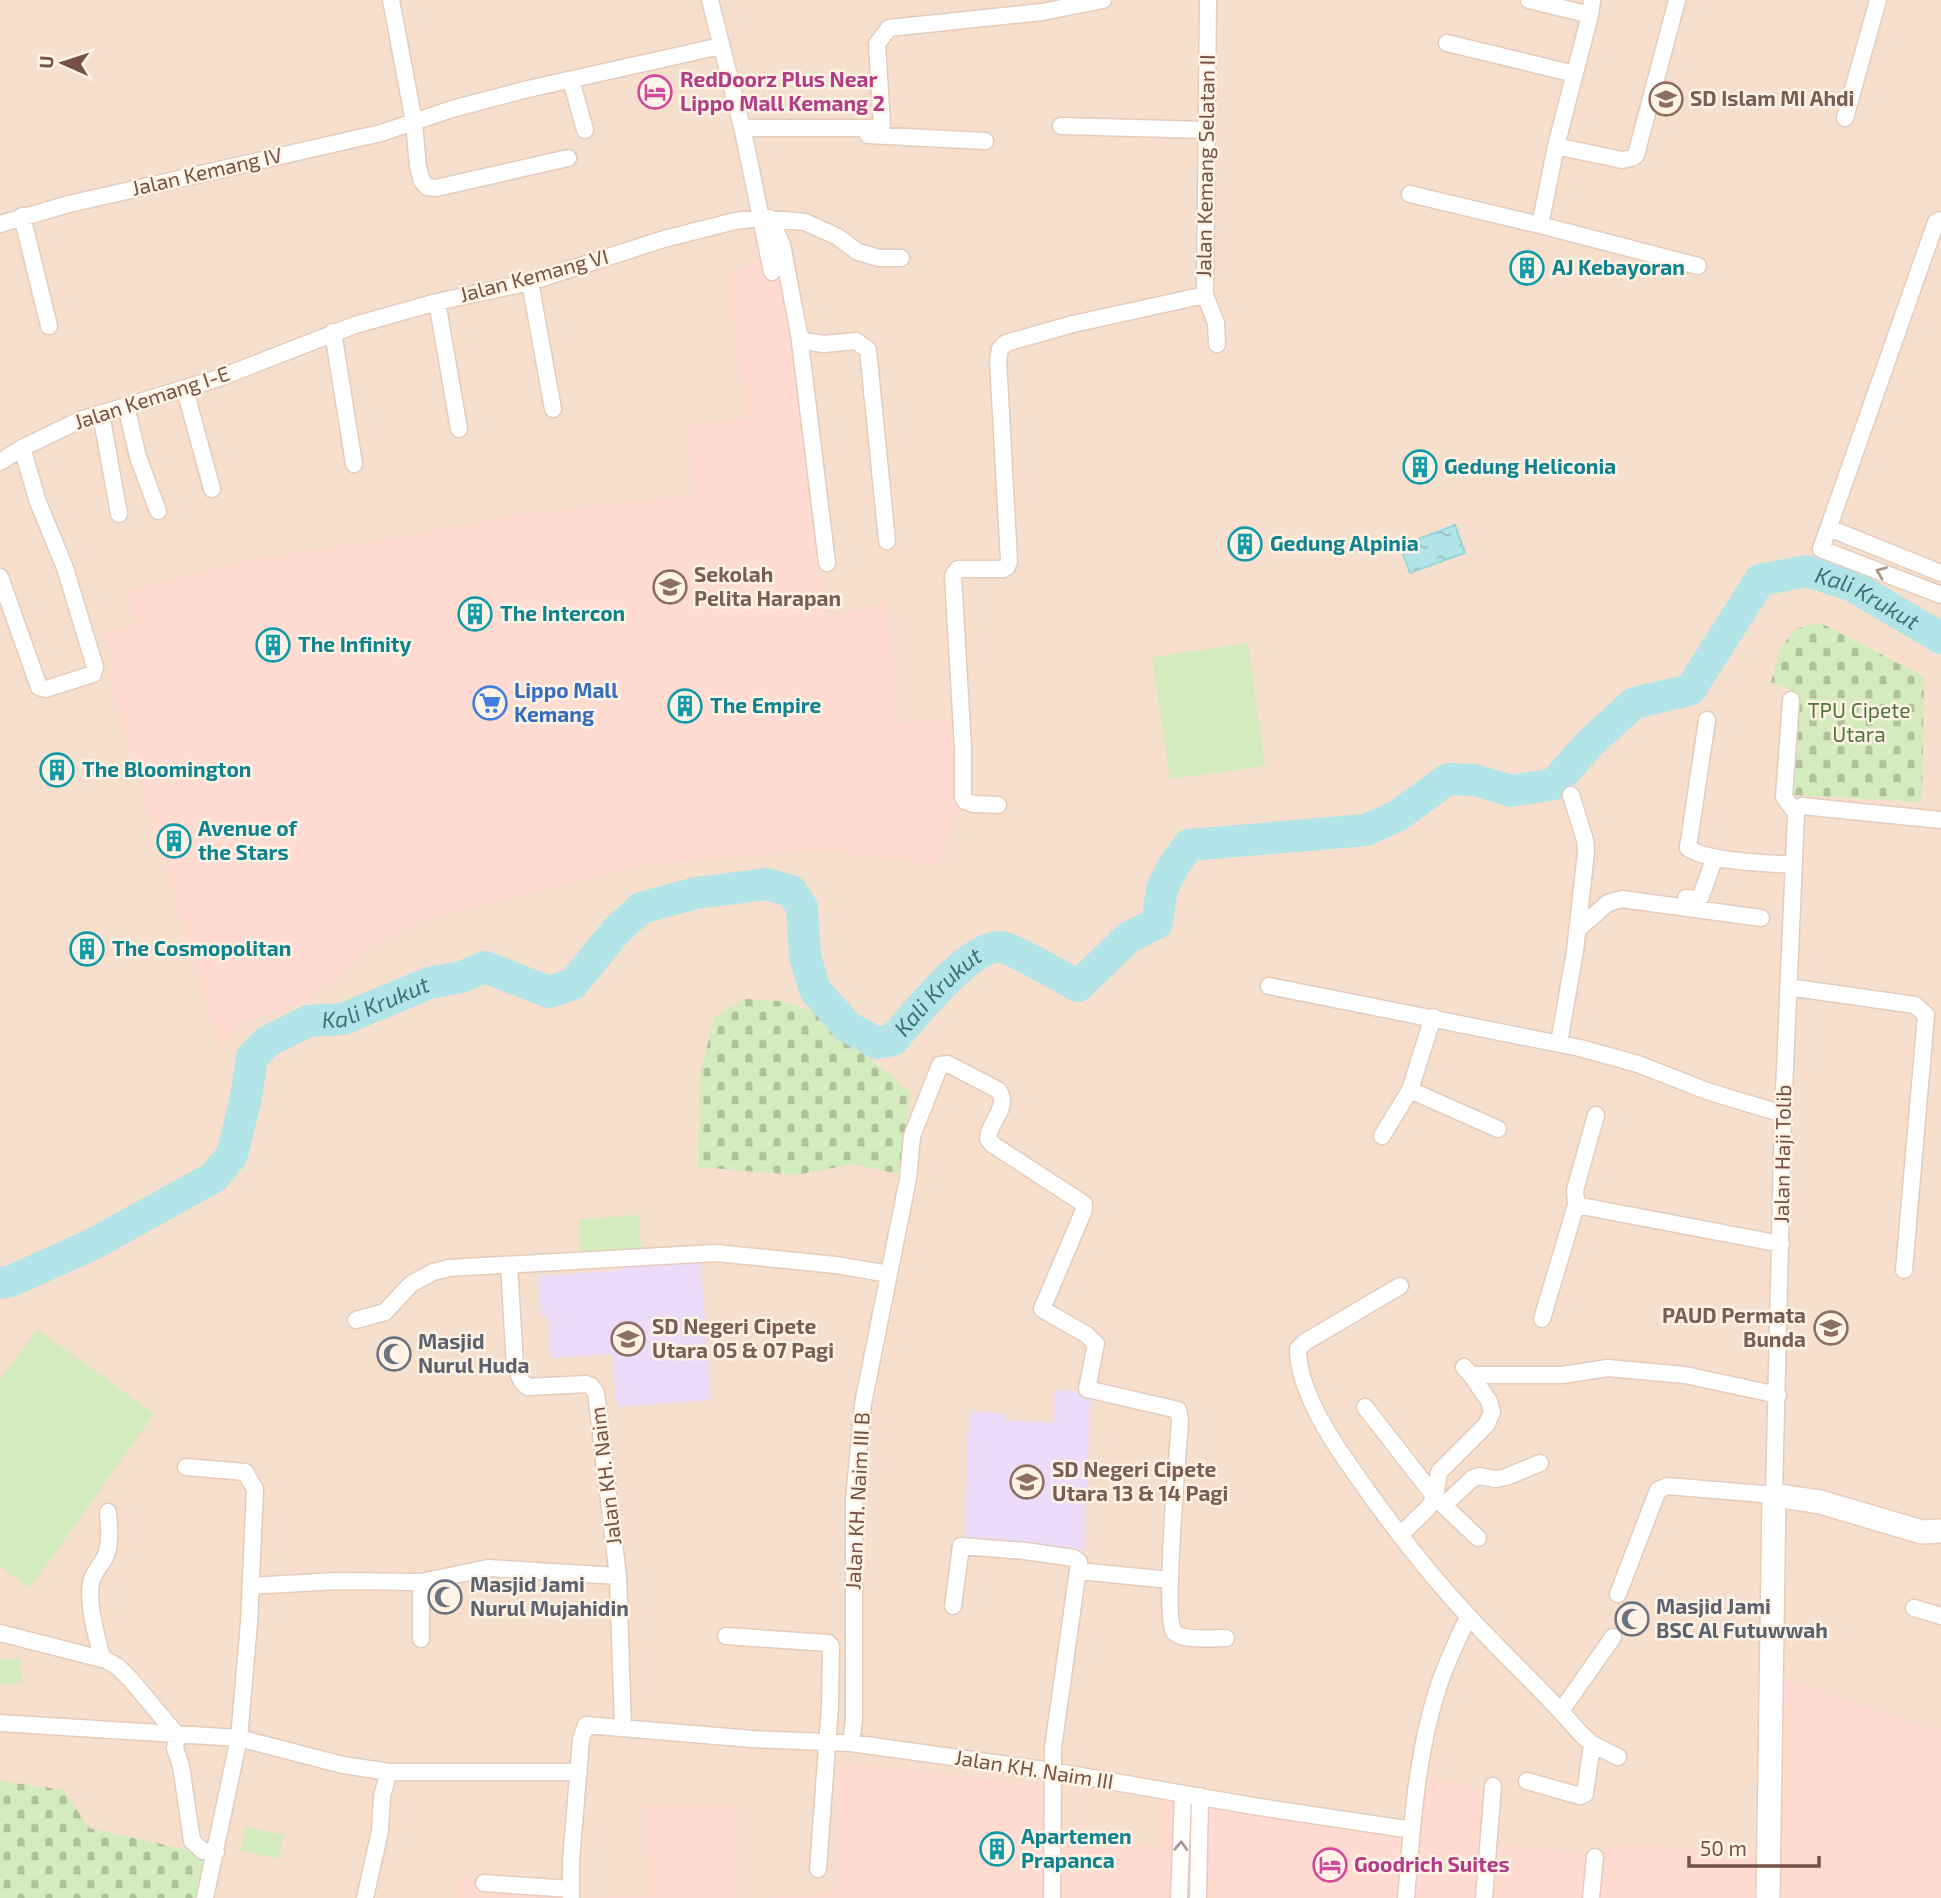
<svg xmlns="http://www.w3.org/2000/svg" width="1941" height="1898" font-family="'Exo 2',sans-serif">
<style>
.residential{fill:#f6e0cd}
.commercial{fill:#ffdbd1}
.education{fill:#ecdcf9}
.grass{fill:#d4ebbd}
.cemetery{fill:url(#cemetery-stones)}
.water{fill:url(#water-ripples);stroke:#98d5da;stroke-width:2}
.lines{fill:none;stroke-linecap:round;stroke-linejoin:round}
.river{stroke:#b2e4e8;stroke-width:32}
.street-casing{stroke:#e4ccbd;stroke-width:19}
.secondary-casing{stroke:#e9ccba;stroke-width:26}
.street{stroke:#fff;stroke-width:16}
.secondary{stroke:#fff;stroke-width:23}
.oneway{stroke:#ac978f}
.labels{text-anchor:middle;stroke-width:5;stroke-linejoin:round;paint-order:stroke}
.hotel-label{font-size:21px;font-weight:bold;fill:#b23c85;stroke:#fff3e6;text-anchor:start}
.education-label{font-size:21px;font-weight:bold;fill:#785e54;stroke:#fff3e6;text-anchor:start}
.street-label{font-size:21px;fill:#755245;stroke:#fff3e6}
.culture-label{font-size:21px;font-weight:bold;fill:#0d838f;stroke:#fff3e6;text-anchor:start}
.shop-label{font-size:21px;font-weight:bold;fill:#366cbe;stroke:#fff3e6;text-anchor:start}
.park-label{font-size:21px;fill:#51763a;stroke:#fff3e6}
.worship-label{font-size:21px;font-weight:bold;fill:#5b616d;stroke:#fff3e6;text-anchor:start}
.water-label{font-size:23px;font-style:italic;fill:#39767c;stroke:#fff3e6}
</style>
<defs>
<pattern id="cemetery-stones" width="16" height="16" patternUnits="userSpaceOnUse" patternTransform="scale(1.75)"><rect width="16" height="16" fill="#d4ebbd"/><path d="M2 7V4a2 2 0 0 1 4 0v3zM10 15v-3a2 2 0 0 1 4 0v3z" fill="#b1c19b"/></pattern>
<pattern id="water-ripples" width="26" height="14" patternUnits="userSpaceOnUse" patternTransform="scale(1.75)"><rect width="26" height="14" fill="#b2e4e8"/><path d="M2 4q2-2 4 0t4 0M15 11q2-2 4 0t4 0" fill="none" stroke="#95bbbe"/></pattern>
</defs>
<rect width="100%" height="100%" fill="#feefdf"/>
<!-- residential -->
<path class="residential" d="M0,0H1941V1898H0Z"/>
<!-- commercial -->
<path class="commercial" d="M780,247L824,618L888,602L898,723L953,718L962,808L951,823L937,865L816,850L651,864L428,918L367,950L338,978L298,1004L239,1024L220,1048L106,671L114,663L103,633L135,622L127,589L267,557L392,538L520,514L694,495L687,425L748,418L725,277Z
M1771,1673L1924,1727L1941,1728V1898H766L837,1892V1761L1044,1785L1052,1836L1161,1847L1164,1795L1403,1834L1415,1773L1501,1795L1494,1843L1585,1854L1627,1842L1755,1856Z
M645,1804L736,1805L738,1898H458L460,1876L581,1898L647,1896Z"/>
<!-- education -->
<path class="education" d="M700,1257L711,1400L617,1407L612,1354L551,1358L548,1316H541L538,1276L619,1270V1263Z
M1054,1390L1091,1392L1084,1552L965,1542L969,1411L1005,1414L1006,1420L1053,1423Z"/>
<!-- grass -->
<path class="grass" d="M1248,643L1265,766L1170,779L1152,657Z
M639,1215L641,1252L581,1255L579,1219Z
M37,1329L154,1414L30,1588L0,1567V1380Z
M19,1658L22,1683L0,1685V1660Z
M246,1827L284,1835L279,1859L241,1851Z"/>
<!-- cemetery -->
<path class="cemetery" d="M1821,623L1924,677L1922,802L1792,795L1794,691L1771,682L1780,648L1797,628Z
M745,999L781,1001L812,1011L910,1092L899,1174L853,1164L796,1175L698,1167L700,1073L715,1016Z
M0,1781L64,1790L89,1828L210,1855L199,1898H0Z"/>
<!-- water -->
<path class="water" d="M1455,525L1465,553L1410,573L1400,546Z"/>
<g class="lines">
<!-- river -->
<path class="river" id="s1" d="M0,1283L11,1281L93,1244L214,1177L232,1155L246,1097L252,1057L268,1041L308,1021L343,1019L429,983L461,977L485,967L549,992L573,984L616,931L641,908L696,893L766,884L791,891L802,907L805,956L815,990L848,1027L877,1043L893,1040C913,1017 970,944 1001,947C1014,949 1063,978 1078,986L1129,937L1157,923L1162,889L1172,868L1189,845L1366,830L1397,816L1448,779L1475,780L1511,791L1554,784L1590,743L1634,703L1690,690L1760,580L1806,571L1851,585L1941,638"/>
<defs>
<path id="street" d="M391,0L414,122L418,167L422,181L427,187L436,188L568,158
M710,0L743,131L772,272
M1208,0L1205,295L1216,323L1217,344
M1529,0L1590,15
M1592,0L1590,15L1556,146L1540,225L1698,266
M1447,43L1575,74
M571,80L585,130
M1845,118L1878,0
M1061,126L1207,130
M742,128H880L882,126L877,44L889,28L1042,12L1103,0
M868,135L985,141
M1556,146L1622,160L1632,158L1636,155L1677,0
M1410,194L1540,225
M22,216L49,326
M770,218L782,245L799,334L804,341L824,344L856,341L868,350L887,541
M1941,220L1936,222L1821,549L1941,595
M0,224L69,204L381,133L452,109L528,89L721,46
M530,282L553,409
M437,302L459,429
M333,332L354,464
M799,334L827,563
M185,390L212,489
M126,406L138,457L158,511
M101,414L119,514
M0,462L22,448L80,420L219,378L355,325L437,302L530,282L664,239L735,221L761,218L805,222L838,237L858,252L879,258H901
M1829,528L1941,573
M0,577L39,687L46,689L93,674L95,667L65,568L38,502L22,448
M1791,700L1784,797L1796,813
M1707,720L1688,848C1708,862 1768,863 1793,865
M998,805L974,804L965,801L963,797V748L953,576L958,569H1003L1007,567L1009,561L998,360L1000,349L1006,343L1073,324L1205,295
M1796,813L1797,809L1802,806L1941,820
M1686,898L1694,899L1701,896L1715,857
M1577,930L1608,903L1622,899L1761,918
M1269,986L1580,1048L1638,1064L1707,1091L1783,1114
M1788,987L1915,1005L1926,1015L1904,1270
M1559,1043L1575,951L1586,852L1585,840L1571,795
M1410,1090L1498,1129
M1382,1136L1410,1090L1433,1017
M1576,1205L1575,1190L1596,1115
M509,1265L515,1366L522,1382L528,1387L586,1384L591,1386L596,1393L618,1576L623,1727
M1400,1286L1305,1342L1298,1349C1298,1389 1329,1437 1352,1469C1388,1521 1427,1572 1470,1618C1506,1657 1546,1693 1580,1733L1592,1744L1618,1757
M1542,1319L1576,1205L1781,1244
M356,1320L385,1312L411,1284L433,1272L449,1268L716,1253L836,1265L889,1274
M1464,1367L1471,1375H1562L1608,1368L1685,1375L1778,1395
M1365,1407L1435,1497L1478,1538
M186,1467L245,1472L255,1489L249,1623L239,1738L205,1898
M1444,1505L1473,1478L1479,1476L1496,1479L1506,1477L1540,1463
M1400,1535L1428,1508L1435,1497L1439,1472L1487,1424L1492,1412L1489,1401L1471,1375
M1079,1571L1170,1580
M251,1586L337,1581L421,1582L488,1568L618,1576
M1618,1594L1658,1490L1668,1486L1774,1495L1783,1114L1796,813
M953,1606L961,1546L1025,1551L1074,1558L1079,1562L1053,1748L1052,1898
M1914,1608L1941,1616
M0,1633L106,1660L118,1667L131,1680L177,1735L175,1748L181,1766L192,1841L203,1851L216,1852
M726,1636L828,1643L831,1646L830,1706L818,1869
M421,1639V1582
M102,1658C97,1637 87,1605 91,1583C93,1572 102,1565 106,1555C111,1541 109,1526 108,1512
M1561,1711L1613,1637
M0,1723L239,1738L343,1765L389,1772H579
M851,1743L854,1719V1500L863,1404L908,1179L912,1136L940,1065L948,1064L998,1090C1011,1107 988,1122 988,1139L992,1144L1084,1204V1210L1042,1309L1087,1335L1096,1344L1087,1389L1178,1410L1180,1421C1178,1450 1163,1617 1174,1632C1181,1641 1214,1638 1226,1638
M1527,1781L1580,1796L1585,1794L1592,1744
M484,1883L571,1889
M365,1898L380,1831L382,1796L389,1772
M571,1898V1861L581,1739L586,1725L752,1739L851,1743L1052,1771L1253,1806L1412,1830
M1179,1898L1183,1794
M1198,1898L1200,1796
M1406,1898C1412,1829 1416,1757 1437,1691C1445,1665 1457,1641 1468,1617
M1484,1898L1493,1786
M1591,1898L1595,1857"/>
<path id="secondary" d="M1768,1898L1774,1495L1820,1502L1922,1532L1941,1531"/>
</defs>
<!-- street casing -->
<use href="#street" class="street-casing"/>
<!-- secondary casing -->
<use href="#secondary" class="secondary-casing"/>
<!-- street -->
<use href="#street" class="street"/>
<!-- secondary -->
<use href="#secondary" class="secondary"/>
</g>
<!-- one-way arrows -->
<defs><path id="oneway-chevron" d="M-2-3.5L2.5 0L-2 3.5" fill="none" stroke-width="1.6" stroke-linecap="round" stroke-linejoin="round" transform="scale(1.75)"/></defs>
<g class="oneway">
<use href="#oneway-chevron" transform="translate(1881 572) rotate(-159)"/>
<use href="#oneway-chevron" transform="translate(1181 1846) rotate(-88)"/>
</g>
<!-- icons -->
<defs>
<symbol id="hotel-ring" viewBox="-11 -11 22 22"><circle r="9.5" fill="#fff3e6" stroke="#d1479c" stroke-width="1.5"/><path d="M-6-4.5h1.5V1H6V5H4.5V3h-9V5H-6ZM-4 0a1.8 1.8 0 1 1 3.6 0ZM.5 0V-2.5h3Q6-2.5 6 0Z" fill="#d1479c"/></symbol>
<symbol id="school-ring" viewBox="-11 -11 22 22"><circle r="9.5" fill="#fff3e6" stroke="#8d6e63" stroke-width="1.5"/><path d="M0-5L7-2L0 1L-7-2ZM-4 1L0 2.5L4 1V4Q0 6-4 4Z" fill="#8d6e63"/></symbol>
<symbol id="building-ring" viewBox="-11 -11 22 22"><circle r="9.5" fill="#fff3e6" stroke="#0f9aa8" stroke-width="1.5"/><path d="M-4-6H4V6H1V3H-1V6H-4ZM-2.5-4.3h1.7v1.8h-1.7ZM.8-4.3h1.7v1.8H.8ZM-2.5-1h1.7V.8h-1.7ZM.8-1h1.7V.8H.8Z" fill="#0f9aa8"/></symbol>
<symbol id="supermarket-ring" viewBox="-11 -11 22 22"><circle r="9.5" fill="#fff3e6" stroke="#3f7fe0" stroke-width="1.5"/><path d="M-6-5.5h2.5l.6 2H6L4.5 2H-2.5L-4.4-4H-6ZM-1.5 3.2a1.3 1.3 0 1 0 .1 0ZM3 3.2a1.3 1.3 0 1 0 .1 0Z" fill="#3f7fe0"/></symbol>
<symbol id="mosque-ring" viewBox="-11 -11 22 22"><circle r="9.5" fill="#fff3e6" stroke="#6b7280" stroke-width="1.5"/><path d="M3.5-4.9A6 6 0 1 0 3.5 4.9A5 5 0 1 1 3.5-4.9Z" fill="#6b7280"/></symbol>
</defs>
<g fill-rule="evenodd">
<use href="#hotel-ring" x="636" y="73" width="38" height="38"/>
<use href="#school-ring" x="1647" y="80" width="38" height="38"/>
<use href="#building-ring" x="1508" y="249" width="38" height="38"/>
<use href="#building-ring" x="1401" y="448" width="38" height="38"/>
<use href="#building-ring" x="1226" y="525" width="38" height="38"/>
<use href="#school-ring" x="651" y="568" width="38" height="38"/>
<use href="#building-ring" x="456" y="595" width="38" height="38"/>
<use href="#building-ring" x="254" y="626" width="38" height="38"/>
<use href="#supermarket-ring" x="471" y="684" width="38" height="38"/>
<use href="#building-ring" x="666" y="687" width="38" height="38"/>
<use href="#building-ring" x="38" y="751" width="38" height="38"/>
<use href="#building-ring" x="155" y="822" width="38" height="38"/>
<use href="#building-ring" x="68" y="930" width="38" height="38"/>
<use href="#school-ring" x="1812" y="1309" width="38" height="38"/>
<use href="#school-ring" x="609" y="1320" width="38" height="38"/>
<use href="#mosque-ring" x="375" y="1335" width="38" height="38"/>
<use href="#school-ring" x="1008" y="1463" width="38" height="38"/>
<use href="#mosque-ring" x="426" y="1578" width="38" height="38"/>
<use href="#mosque-ring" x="1613" y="1600" width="38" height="38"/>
<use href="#building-ring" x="978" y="1830" width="38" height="38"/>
<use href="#hotel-ring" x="1311" y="1846" width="38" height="38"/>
</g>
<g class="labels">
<!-- hotel labels -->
<g class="hotel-label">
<text x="680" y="87">RedDoorz Plus Near<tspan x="680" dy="24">Lippo Mall Kemang 2</tspan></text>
<text x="1354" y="1872">Goodrich Suites</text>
</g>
<!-- education labels -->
<g class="education-label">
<text x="1690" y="106">SD Islam MI Ahdi</text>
<text x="694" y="582">Sekolah<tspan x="694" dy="24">Pelita Harapan</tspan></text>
<text x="1806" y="1323" text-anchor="end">PAUD Permata<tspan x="1806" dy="24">Bunda</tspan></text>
<text x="652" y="1334">SD Negeri Cipete<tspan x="652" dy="24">Utara 05 &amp; 07 Pagi</tspan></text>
<text x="1052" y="1477">SD Negeri Cipete<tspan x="1052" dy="24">Utara 13 &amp; 14 Pagi</tspan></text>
</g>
<!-- street labels -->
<g class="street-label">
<text transform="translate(1206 166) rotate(-89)" y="7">Jalan Kemang Selatan II</text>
<text transform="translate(207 172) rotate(-13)" y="7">Jalan Kemang IV</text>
<text transform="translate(534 276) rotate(-15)" y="7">Jalan Kemang VI</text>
<text transform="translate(152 398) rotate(-18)" y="7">Jalan Kemang I-E</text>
<text transform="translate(1783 1154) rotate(-89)" y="7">Jalan Haji Tolib</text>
<text transform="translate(606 1476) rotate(-97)" y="7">Jalan KH. Naim</text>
<text transform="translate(858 1501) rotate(-87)" y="7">Jalan KH. Naim III B</text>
<text transform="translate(1034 1770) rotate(9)" y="7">Jalan KH. Naim III</text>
</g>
<!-- culture labels -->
<g class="culture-label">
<text x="1552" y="275">AJ Kebayoran</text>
<text x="1444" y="474">Gedung Heliconia</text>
<text x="1270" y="551">Gedung Alpinia</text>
<text x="500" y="621">The Intercon</text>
<text x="298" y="652">The Infinity</text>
<text x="710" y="713">The Empire</text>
<text x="82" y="777">The Bloomington</text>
<text x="198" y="836">Avenue of<tspan x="198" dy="24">the Stars</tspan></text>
<text x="112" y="956">The Cosmopolitan</text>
<text x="1021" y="1844">Apartemen<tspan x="1021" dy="24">Prapanca</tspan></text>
</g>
<!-- shop labels -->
<g class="shop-label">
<text x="514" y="698">Lippo Mall<tspan x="514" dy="24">Kemang</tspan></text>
</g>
<!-- park labels -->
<g class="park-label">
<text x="1859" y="718">TPU Cipete<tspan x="1859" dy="24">Utara</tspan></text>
</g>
<!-- worship labels -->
<g class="worship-label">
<text x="418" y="1349">Masjid<tspan x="418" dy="24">Nurul Huda</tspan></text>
<text x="470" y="1592">Masjid Jami<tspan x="470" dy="24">Nurul Mujahidin</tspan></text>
<text x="1656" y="1614">Masjid Jami<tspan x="1656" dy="24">BSC Al Futuwwah</tspan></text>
</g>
<!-- water labels -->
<g class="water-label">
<text dy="8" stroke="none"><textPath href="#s1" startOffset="2394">Kali Krukut</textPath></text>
<text dy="8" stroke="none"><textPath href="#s1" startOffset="1241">Kali Krukut</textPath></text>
<text dy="8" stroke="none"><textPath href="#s1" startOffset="506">Kali Krukut</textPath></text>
</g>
</g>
<!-- north arrow -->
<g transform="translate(63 63) rotate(273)" stroke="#fff3e6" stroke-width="5" paint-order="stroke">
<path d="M0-5L12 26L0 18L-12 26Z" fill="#755245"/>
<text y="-10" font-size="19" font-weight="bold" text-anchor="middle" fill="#755245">U</text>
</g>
<!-- scale -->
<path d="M1689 1856v10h130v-10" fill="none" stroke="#755245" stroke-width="3.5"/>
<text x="1700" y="1856" font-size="21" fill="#755245" stroke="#fff3e6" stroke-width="5" paint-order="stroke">50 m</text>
</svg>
